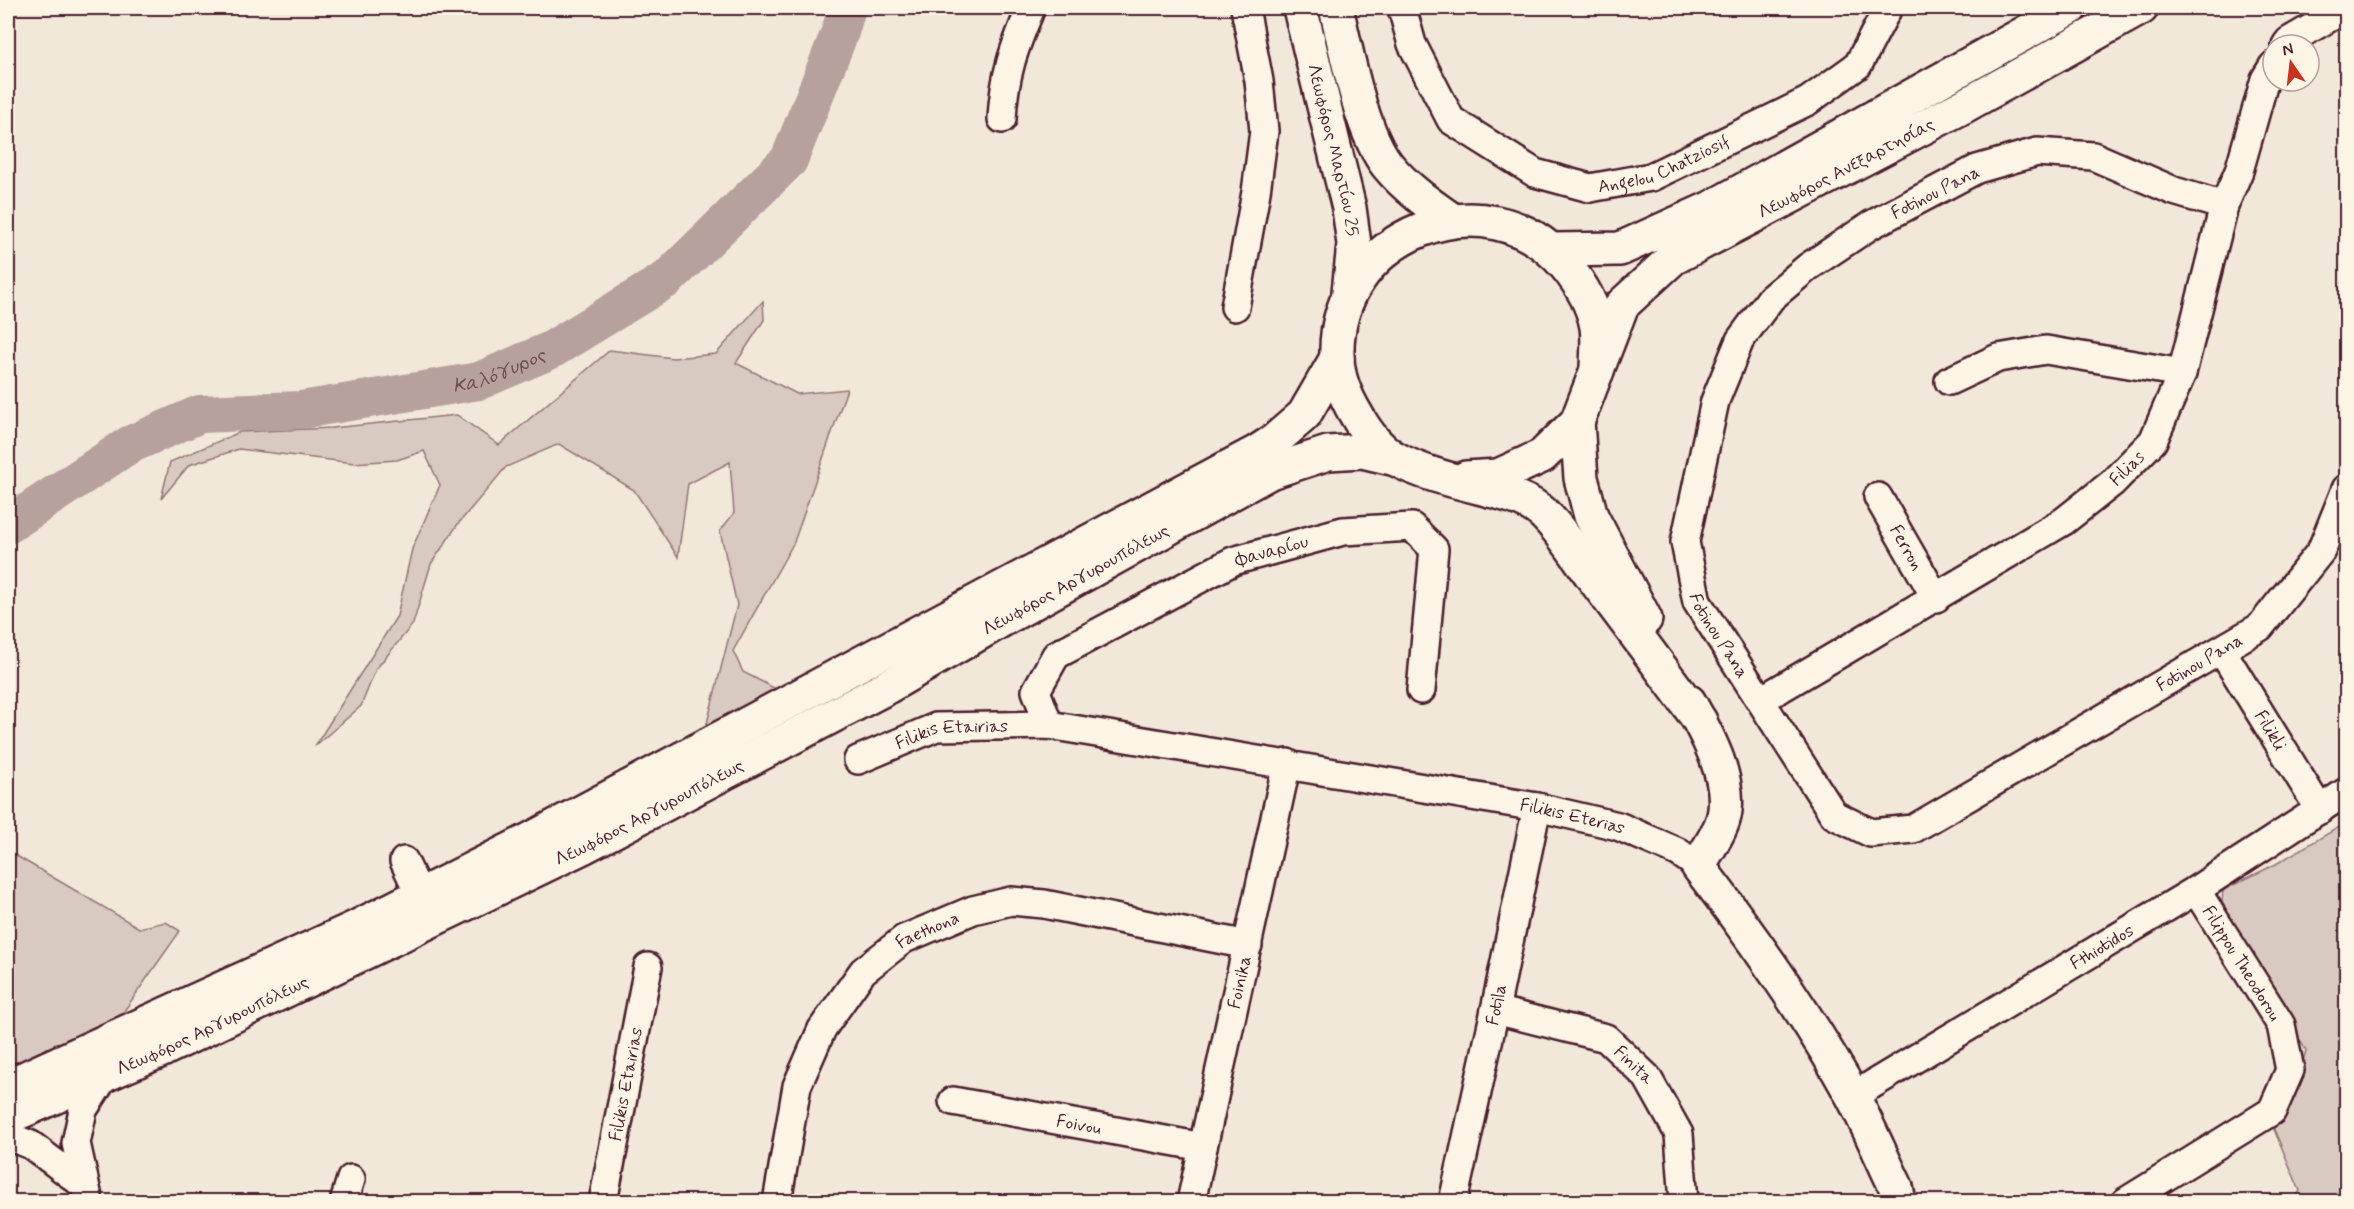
<svg xmlns="http://www.w3.org/2000/svg" width="2354" height="1209" font-family="Mynerve,sans-serif">
<style>
.green{fill:#d8cac0;stroke:#917476;stroke-width:1.5}
.lines{fill:none;stroke-linecap:round;stroke-linejoin:round}
.river{stroke:#b6a19c;stroke-width:38}
.minor-casing{stroke:#4a1f2b;stroke-width:32}
.major-casing{stroke:#4a1f2b;stroke-width:38}
.minor{stroke:#fcf5e5;stroke-width:27}
.major{stroke:#fcf5e5;stroke-width:33}
.labels{text-anchor:middle;stroke-width:4.5;stroke-linejoin:round;paint-order:stroke}
.street-label{font-size:18px;fill:#4a1f2b;stroke:#fcf5e5}
.water-label{font-size:20px;font-style:italic;fill:#704c53;stroke:#fcf5e5}
</style>
<rect width="100%" height="100%" fill="#f1e8da"/>
<filter id="ink" filterUnits="userSpaceOnUse"><feTurbulence type="fractalNoise" baseFrequency=".0167" numOctaves="2"/><feDisplacementMap in="SourceGraphic" scale="12" xChannelSelector="R" yChannelSelector="G"/><feConvolveMatrix kernelMatrix="1 2 1 2 8 2 1 2 1" color-interpolation-filters="sRGB"/></filter>
<g filter="url(#ink)">
<!-- green -->
<path class="green" d="M763,301L764,320L736,363L797,394L847,389L794,542L733,651L743,672L776,689L705,731L737,605L720,531L734,513L730,462L688,484L678,557L634,490L559,444L506,467L458,524L431,564L413,624L376,669L361,706L315,746L397,616L412,549L440,485L424,451L397,460L354,463L239,449L189,465L161,499L170,462L240,432L332,428L457,415L499,445L610,350L673,358L716,354Z
M2346,823V1201H2292L2300,1191L2273,1127L2295,1091L2306,1050L2221,913L2223,890L2276,864Z
M8,851L139,928L166,922L180,931L124,1011L127,1018L8,1071Z"/>
<g class="lines">
<!-- river -->
<path class="river" id="s1" d="M8,525L129,445L200,414L301,410L479,381L551,350L667,279L789,160L840,32L847,8"/>
<defs>
<g id="minor">
<path id="s2" d="M1402,8L1412,44L1451,120L1535,173L1590,188L1651,177L1808,101L1858,65L1888,8"/>
<path d="M2286,45L2289,41L2346,8"/>
<path d="M1002,119C1004,75 1014,48 1031,8"/>
<path id="s3" d="M2224,206L2174,191L2093,156L2037,152L1977,169L1871,225L1808,267L1771,298L1740,340L1715,401L1685,542L1697,602L1834,815L1871,833L1913,829L2260,627L2321,551L2346,489"/>
<path d="M1235,307L1256,192L1264,131L1259,81L1245,8"/>
<path d="M1949,381L1998,358L2046,350L2182,373"/>
<path id="s4" d="M1878,497L1936,598"/>
<path id="s5" d="M2222,651L2320,810"/>
<path id="s6" d="M1761,700L2064,521L2112,483L2153,441L2182,373L2224,206L2239,171L2265,79L2273,66"/>
<path id="s7" d="M1049,725L1036,691L1056,655L1233,561L1343,531L1412,527L1434,549L1421,690"/>
<path id="s8" d="M858,760L936,727L1049,725L1537,807L1618,826L1678,852L1698,866"/>
<path d="M404,861L420,895"/>
<path id="s9" d="M1495,1010L1606,1038L1647,1077L1679,1134L1684,1202"/>
<path id="s10" d="M1853,1096L2196,890L2346,792"/>
<path id="s11" d="M953,1101L1203,1147"/>
<path d="M8,1136L31,1145L84,1185"/>
<path d="M89,1202L76,1143L83,1110L107,1073"/>
<path d="M344,1202L351,1179"/>
<path id="s12" d="M603,1202L648,967"/>
<path id="s13" d="M777,1202L797,1086L822,1029L863,971L904,939L973,910L1011,901L1044,904L1248,945"/>
<path id="s14" d="M1191,1202L1287,763"/>
<path id="s15" d="M1453,1202L1495,1010L1537,807"/>
<path d="M2125,1202L2272,1111L2290,1070L2281,1025L2196,890"/>
</g>
<g id="major">
<path id="s16" d="M1300,8L1349,208L1354,244L1349,292"/>
<path d="M1336,8C1347,52 1360,131 1388,166C1406,188 1429,204 1452,220"/>
<path d="M1553,250L1620,249L1711,208L2070,8"/>
<path d="M1597,371C1597,357 1599,340 1597,327C1593,304 1580,283 1566,266C1487,171 1333,235 1337,356C1337,377 1346,398 1357,416C1366,432 1380,450 1396,459C1420,473 1463,483 1490,490C1509,495 1527,499 1543,513C1564,533 1580,560 1597,583C1632,629 1666,675 1700,721"/>
<path d="M1577,422L1581,478L1591,516L1645,619"/>
<path id="s17" d="M1466,478L1498,476L1542,456L1577,422L1622,305L1673,258L1964,106L2141,8"/>
<path d="M1689,702C1707,734 1734,783 1723,820C1718,836 1706,852 1698,866C1754,939 1808,1015 1852,1095C1868,1125 1881,1156 1896,1187L1899,1202"/>
<path d="M8,1086L355,928L522,844L1257,452L1274,441L1304,415L1337,358"/>
<path id="s18" d="M8,1117L164,1049L583,847L880,691L1005,618L1270,472L1328,453L1362,451L1396,459"/>
</g>
</defs>
<!-- minor casing -->
<use href="#minor" class="minor-casing"/>
<!-- major casing -->
<use href="#major" class="major-casing"/>
<!-- minor -->
<use href="#minor" class="minor"/>
<!-- major -->
<use href="#major" class="major"/>
</g>
</g>
<g class="labels">
<!-- street labels -->
<g class="street-label">
<text dy="6" stroke="none"><textPath href="#s16" startOffset="146">Λεωφόρος Μαρτίου 25</textPath></text>
<text dy="6" stroke="none"><textPath href="#s2" startOffset="357">Angelou Chatziosif</textPath></text>
<text dy="6" stroke="none"><textPath href="#s17" startOffset="519">Λεωφόρος Ανεξαρτησίας</textPath></text>
<text transform="translate(1935 192) rotate(-27)" y="6">Fotinou Pana</text>
<text dy="6" stroke="none"><textPath href="#s6" startOffset="434">Filias</textPath></text>
<text dy="6" stroke="none"><textPath href="#s4" startOffset="58">Ferron</textPath></text>
<text dy="6" stroke="none"><textPath href="#s7" startOffset="318">Φαναρίου</textPath></text>
<text dy="6" stroke="none"><textPath href="#s18" startOffset="1196">Λεωφόρος Αργυρουπόλεως</textPath></text>
<text dy="6" stroke="none"><textPath href="#s3" startOffset="866">Fotinou Pana</textPath></text>
<text dy="6" stroke="none"><textPath href="#s3" startOffset="1494">Fotinou Pana</textPath></text>
<text dy="6" stroke="none"><textPath href="#s5" startOffset="93">Filikli</textPath></text>
<text dy="6" stroke="none"><textPath href="#s8" startOffset="99">Filikis Etairias</textPath></text>
<text dy="6" stroke="none"><textPath href="#s18" startOffset="710">Λεωφόρος Αργυρουπόλεως</textPath></text>
<text dy="6" stroke="none"><textPath href="#s8" startOffset="729">Filikis Eterias</textPath></text>
<text dy="6" stroke="none"><textPath href="#s13" startOffset="328">Faethona</textPath></text>
<text dy="6" stroke="none"><textPath href="#s10" startOffset="290">Fthiotidos</textPath></text>
<text transform="translate(2242 963) rotate(58)" y="6">Filippou Theodorou</text>
<text dy="6" stroke="none"><textPath href="#s14" startOffset="225">Foinika</textPath></text>
<text dy="6" stroke="none"><textPath href="#s15" startOffset="202">Fotila</textPath></text>
<text dy="6" stroke="none"><textPath href="#s18" startOffset="224">Λεωφόρος Αργυρουπόλεως</textPath></text>
<text dy="6" stroke="none"><textPath href="#s9" startOffset="153">Finita</textPath></text>
<text dy="6" stroke="none"><textPath href="#s12" startOffset="120">Filikis Etairias</textPath></text>
<text dy="6" stroke="none"><textPath href="#s11" startOffset="128">Foivou</textPath></text>
</g>
<!-- water labels -->
<g class="water-label">
<text dy="7" stroke="none"><textPath href="#s1" startOffset="526">Καλόγυρος</textPath></text>
</g>
</g>
<!-- margin -->
<rect width="2354" height="1209" fill="none" stroke="#fcf5e5" stroke-width="30"/>
<rect x="15" y="15" width="2324" height="1179" fill="none" stroke="#4a1f2b" stroke-width="2" filter="url(#ink)"/>
<!-- north arrow -->
<g transform="translate(2291 63) rotate(346)"><circle r="28" fill="#fcf5e5" stroke="#b59f9b" stroke-width="1.5"/>
<path d="M0-4.5L10 22L0 15L-10 22Z" fill="#c8321e"/>
<text y="-9" font-size="16" font-weight="bold" text-anchor="middle" fill="#4a1f2b">N</text>
</g>
</svg>
